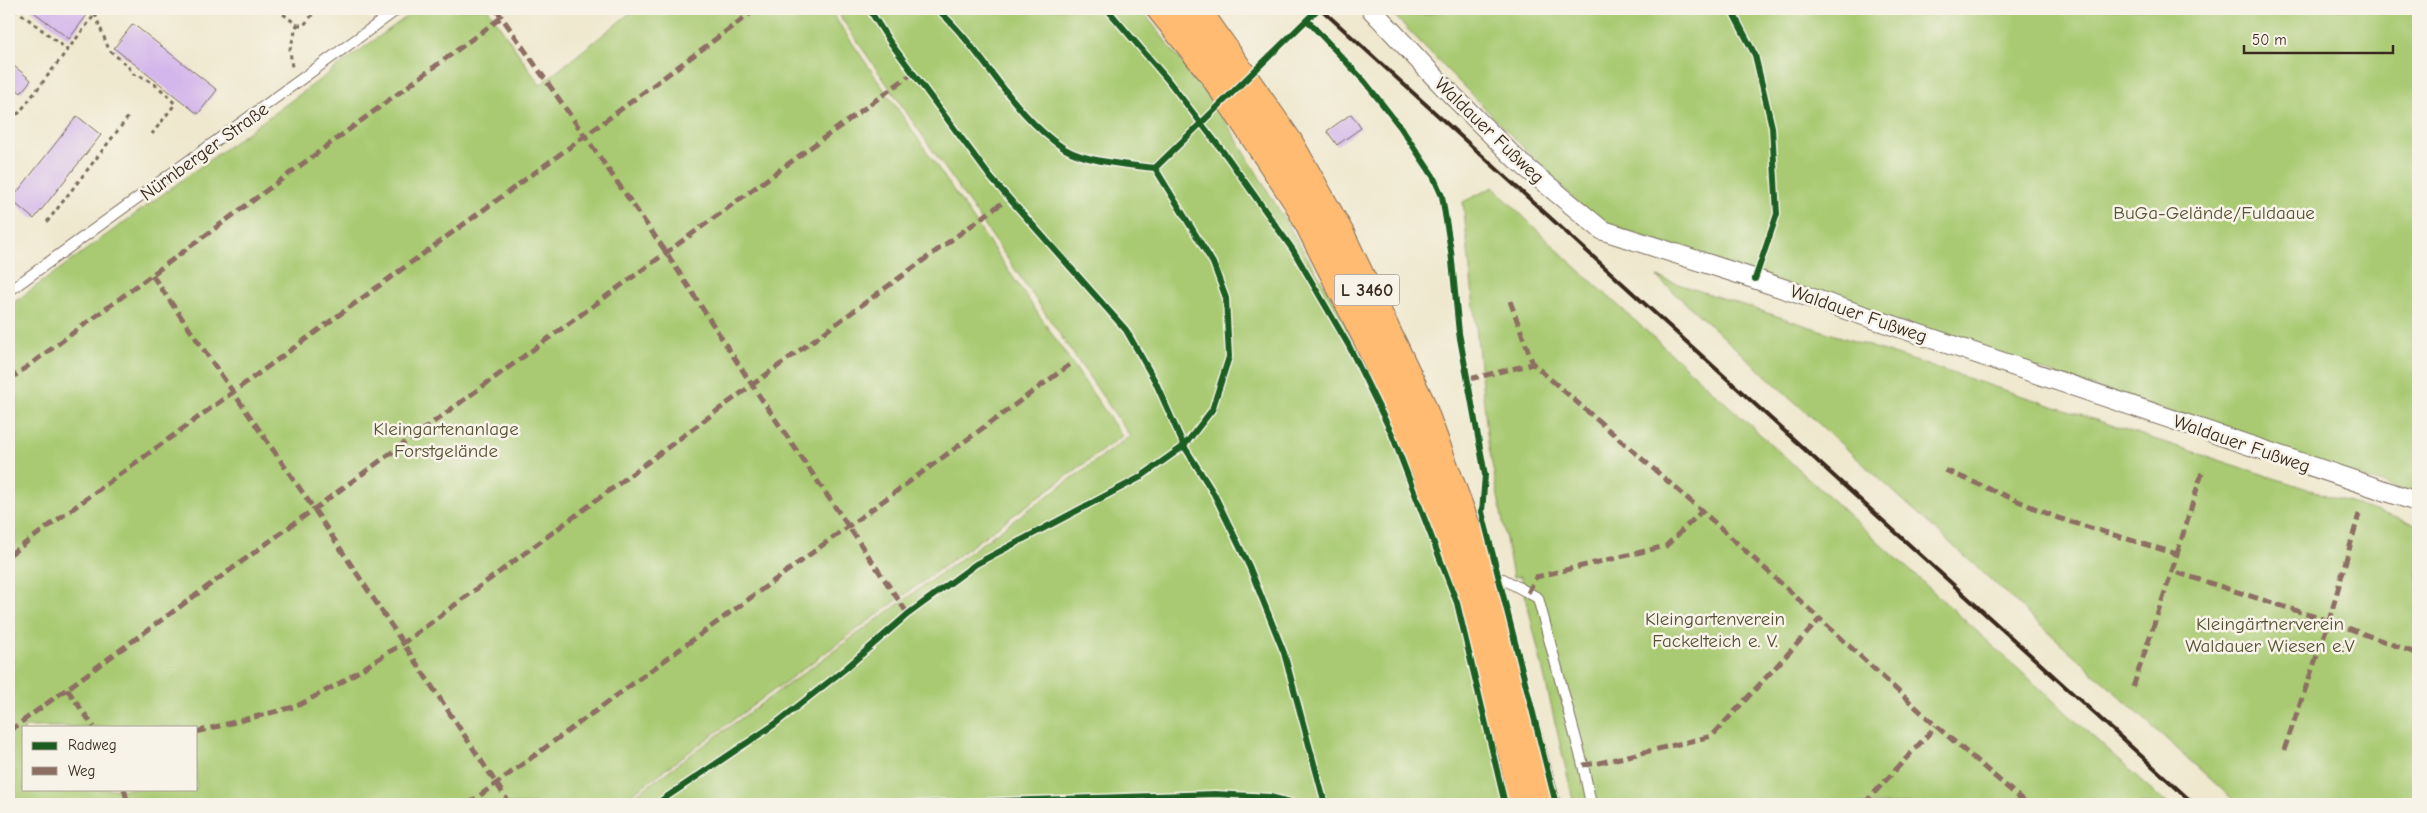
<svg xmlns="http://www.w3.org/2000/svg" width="2427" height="813" font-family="'Comic Neue',sans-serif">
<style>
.green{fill:#a9ca72;stroke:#727a48;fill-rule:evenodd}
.forest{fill:#86ae64;stroke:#606c41}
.building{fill:#d3b6eb}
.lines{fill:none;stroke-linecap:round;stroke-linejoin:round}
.service-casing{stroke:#7a6c5c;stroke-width:12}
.minor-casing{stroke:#7a6c5c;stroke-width:21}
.primary-casing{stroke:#7a6c5c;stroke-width:30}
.path{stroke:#7a6c5c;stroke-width:3;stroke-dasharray:4 4;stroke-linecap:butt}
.service{stroke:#fff;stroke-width:10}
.minor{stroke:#fff;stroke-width:19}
.primary{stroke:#ffbb71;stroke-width:28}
.rail{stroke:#3b2a1e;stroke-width:4}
.quiet{stroke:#8d6e63;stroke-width:5;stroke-dasharray:10 5;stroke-linecap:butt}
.cycleway-casing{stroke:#f7f3e8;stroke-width:9}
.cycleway{stroke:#1b5e20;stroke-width:6}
.labels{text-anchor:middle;stroke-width:5;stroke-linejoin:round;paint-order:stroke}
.shield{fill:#f7f3e8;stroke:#73665b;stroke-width:1}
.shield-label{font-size:18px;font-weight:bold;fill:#3b2a1e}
.street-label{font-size:19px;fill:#3b2a1e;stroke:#f7f3e8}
.park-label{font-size:19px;fill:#565233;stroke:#f7f3e8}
</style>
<rect width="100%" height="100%" fill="#f7f3e8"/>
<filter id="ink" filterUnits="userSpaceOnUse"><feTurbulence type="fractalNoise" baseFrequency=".02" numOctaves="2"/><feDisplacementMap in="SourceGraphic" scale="10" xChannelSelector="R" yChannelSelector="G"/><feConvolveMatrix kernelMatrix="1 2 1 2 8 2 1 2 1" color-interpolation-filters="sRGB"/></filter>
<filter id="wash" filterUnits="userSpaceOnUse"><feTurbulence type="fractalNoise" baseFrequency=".0096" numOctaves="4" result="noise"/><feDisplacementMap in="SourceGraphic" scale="20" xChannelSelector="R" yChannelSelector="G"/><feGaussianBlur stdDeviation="1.12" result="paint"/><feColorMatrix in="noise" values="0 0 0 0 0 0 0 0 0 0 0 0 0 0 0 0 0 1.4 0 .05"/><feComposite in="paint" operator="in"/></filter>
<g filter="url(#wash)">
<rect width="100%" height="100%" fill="#efe8ce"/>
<!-- green -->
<path class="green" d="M417,9H488L540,85L635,9H829L1122,436L618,804H9V306ZM24,727H196V789H24Z
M835,9H1141L1222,115L1336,305L1403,443L1464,612L1511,804H623L1130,436Z
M1388,9H2418V496L1594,220Z
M1493,187L1566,258L2167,804H1574L1521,576L1513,577L1488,442L1463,202Z
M1657,277L2418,525V804H2238Z"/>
<!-- forest -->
<path class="forest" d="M1401,9H1453C1432,11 1421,20 1401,9Z"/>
<g id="blocks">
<!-- building -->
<path class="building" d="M30,9H79L87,15L69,39Z
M133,24L217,90L198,114L114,48Z
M9,62L31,80L21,93L9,83Z
M1351,114L1361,128L1337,145L1327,131Z
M77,116L101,135L34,219L11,200Z"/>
</g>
</g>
<g filter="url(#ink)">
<use href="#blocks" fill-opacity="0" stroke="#7a6c5c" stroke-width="1"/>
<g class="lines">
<defs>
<path id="service" d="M9,291L398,9
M1486,580L1503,579L1538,598L1583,765L1591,804"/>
<path id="minor" d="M1371,9L1444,87L1517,160L1602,230L1755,279L2418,502"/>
<path id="primary" d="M1161,9L1212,72L1298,202L1368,340L1425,468L1471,602L1514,759L1523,804
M1196,9L1289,143L1340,234L1420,402L1486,580L1546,804"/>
</defs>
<!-- service casing -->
<use href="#service" class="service-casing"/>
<!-- minor casing -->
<use href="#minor" class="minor-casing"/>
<!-- primary casing -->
<use href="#primary" class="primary-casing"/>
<!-- path -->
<path class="path" d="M15,9L68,50
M277,9L297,25L290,49L292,68
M95,14L109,50L128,66L133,74C150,78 164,91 175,104L152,134
M297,25H304L317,9
M9,117L19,113L99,9
M47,222L129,116"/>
<!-- service -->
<use href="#service" class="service"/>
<!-- minor -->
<use href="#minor" class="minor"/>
<!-- primary -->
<use href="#primary" class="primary"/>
<!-- rail -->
<path class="rail" d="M1321,9L2194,804"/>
<!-- quiet -->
<path class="quiet" d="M496,9L666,252L752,385L908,614
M152,275L314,509L510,804
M1510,301L1533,364L1702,511
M1469,379L1533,364
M9,380L502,17
M1945,470L2058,518L2177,554L2172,571L2329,621L2418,654
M2177,554L2203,469
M9,555L585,136L756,9
M1528,593L1536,577L1666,546L1702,511L1820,619
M2133,687L2172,571
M67,689L94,727
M9,731L913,73
M196,732L297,706L340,683L402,644L752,385L1009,198
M2284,750L2329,621L2359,514
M1583,765L1599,763L1712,736L1820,619L1936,726L2027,804
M124,789L128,804
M468,804L1072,363
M1864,804L1936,726"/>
<defs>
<path id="cycleway" d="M869,9L890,42L991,178L1126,330L1155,381L1184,446L1214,494L1249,566L1284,653L1325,804
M937,9C984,51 1011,114 1065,149C1086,162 1130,165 1155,168
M1107,9L1167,79L1228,158L1293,250L1349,346L1391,432L1457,603L1505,804
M1731,9L1755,55L1772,127L1777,214L1755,279
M1307,20L1365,82L1401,128L1433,176L1442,196L1451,251L1459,333L1485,475L1482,512L1556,804
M1155,168L1318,9
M656,804L775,724L845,669L908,614L976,564L1139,478L1184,446L1212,410L1229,357L1226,298L1213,263L1155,168
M911,804L1215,794L1270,797L1298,804"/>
</defs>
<!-- cycleway casing -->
<use href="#cycleway" class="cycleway-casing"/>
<!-- cycleway -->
<use href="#cycleway" class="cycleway"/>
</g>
</g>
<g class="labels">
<!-- shield labels -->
<rect class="shield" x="1334.5" y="274.5" width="65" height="31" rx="4"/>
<g class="shield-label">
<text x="1367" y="296">L 3460</text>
</g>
<!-- street labels -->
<g class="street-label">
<text transform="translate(1490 130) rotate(44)" y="7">Waldauer Fußweg</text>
<text transform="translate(204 151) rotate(-36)" y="7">Nürnberger Straße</text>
<text transform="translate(1859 313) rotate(19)" y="7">Waldauer Fußweg</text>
<text transform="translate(2242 443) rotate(19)" y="7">Waldauer Fußweg</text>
</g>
<!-- park labels -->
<g class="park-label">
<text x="2214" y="219">BuGa-Gelände/Fuldaaue</text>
<text x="446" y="435">Kleingartenanlage<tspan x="446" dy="22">Forstgelände</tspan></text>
<text x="1715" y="625">Kleingartenverein<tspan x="1715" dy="22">Fackelteich e. V.</tspan></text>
<text x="2270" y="630">Kleingärtnerverein<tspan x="2270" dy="22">Waldauer Wiesen e.V</tspan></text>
</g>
</g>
<!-- margin -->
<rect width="2427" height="813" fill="none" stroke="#f7f3e8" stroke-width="30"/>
<!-- legend -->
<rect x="22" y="726" width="175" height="65" fill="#f7f3e8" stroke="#aca397"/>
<rect x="32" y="742" width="25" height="8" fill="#1b5e20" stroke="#aca397"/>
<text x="68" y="750" font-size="15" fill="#3b2a1e">Radweg</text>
<rect x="32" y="767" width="25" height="8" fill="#8d6e63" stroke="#aca397"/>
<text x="68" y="776" font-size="15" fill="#3b2a1e">Weg</text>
<!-- scale -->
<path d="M2244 45v8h149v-8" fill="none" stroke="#3b2a1e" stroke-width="2.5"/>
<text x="2252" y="45" font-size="15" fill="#3b2a1e" stroke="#f7f3e8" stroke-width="4" paint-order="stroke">50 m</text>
</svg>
